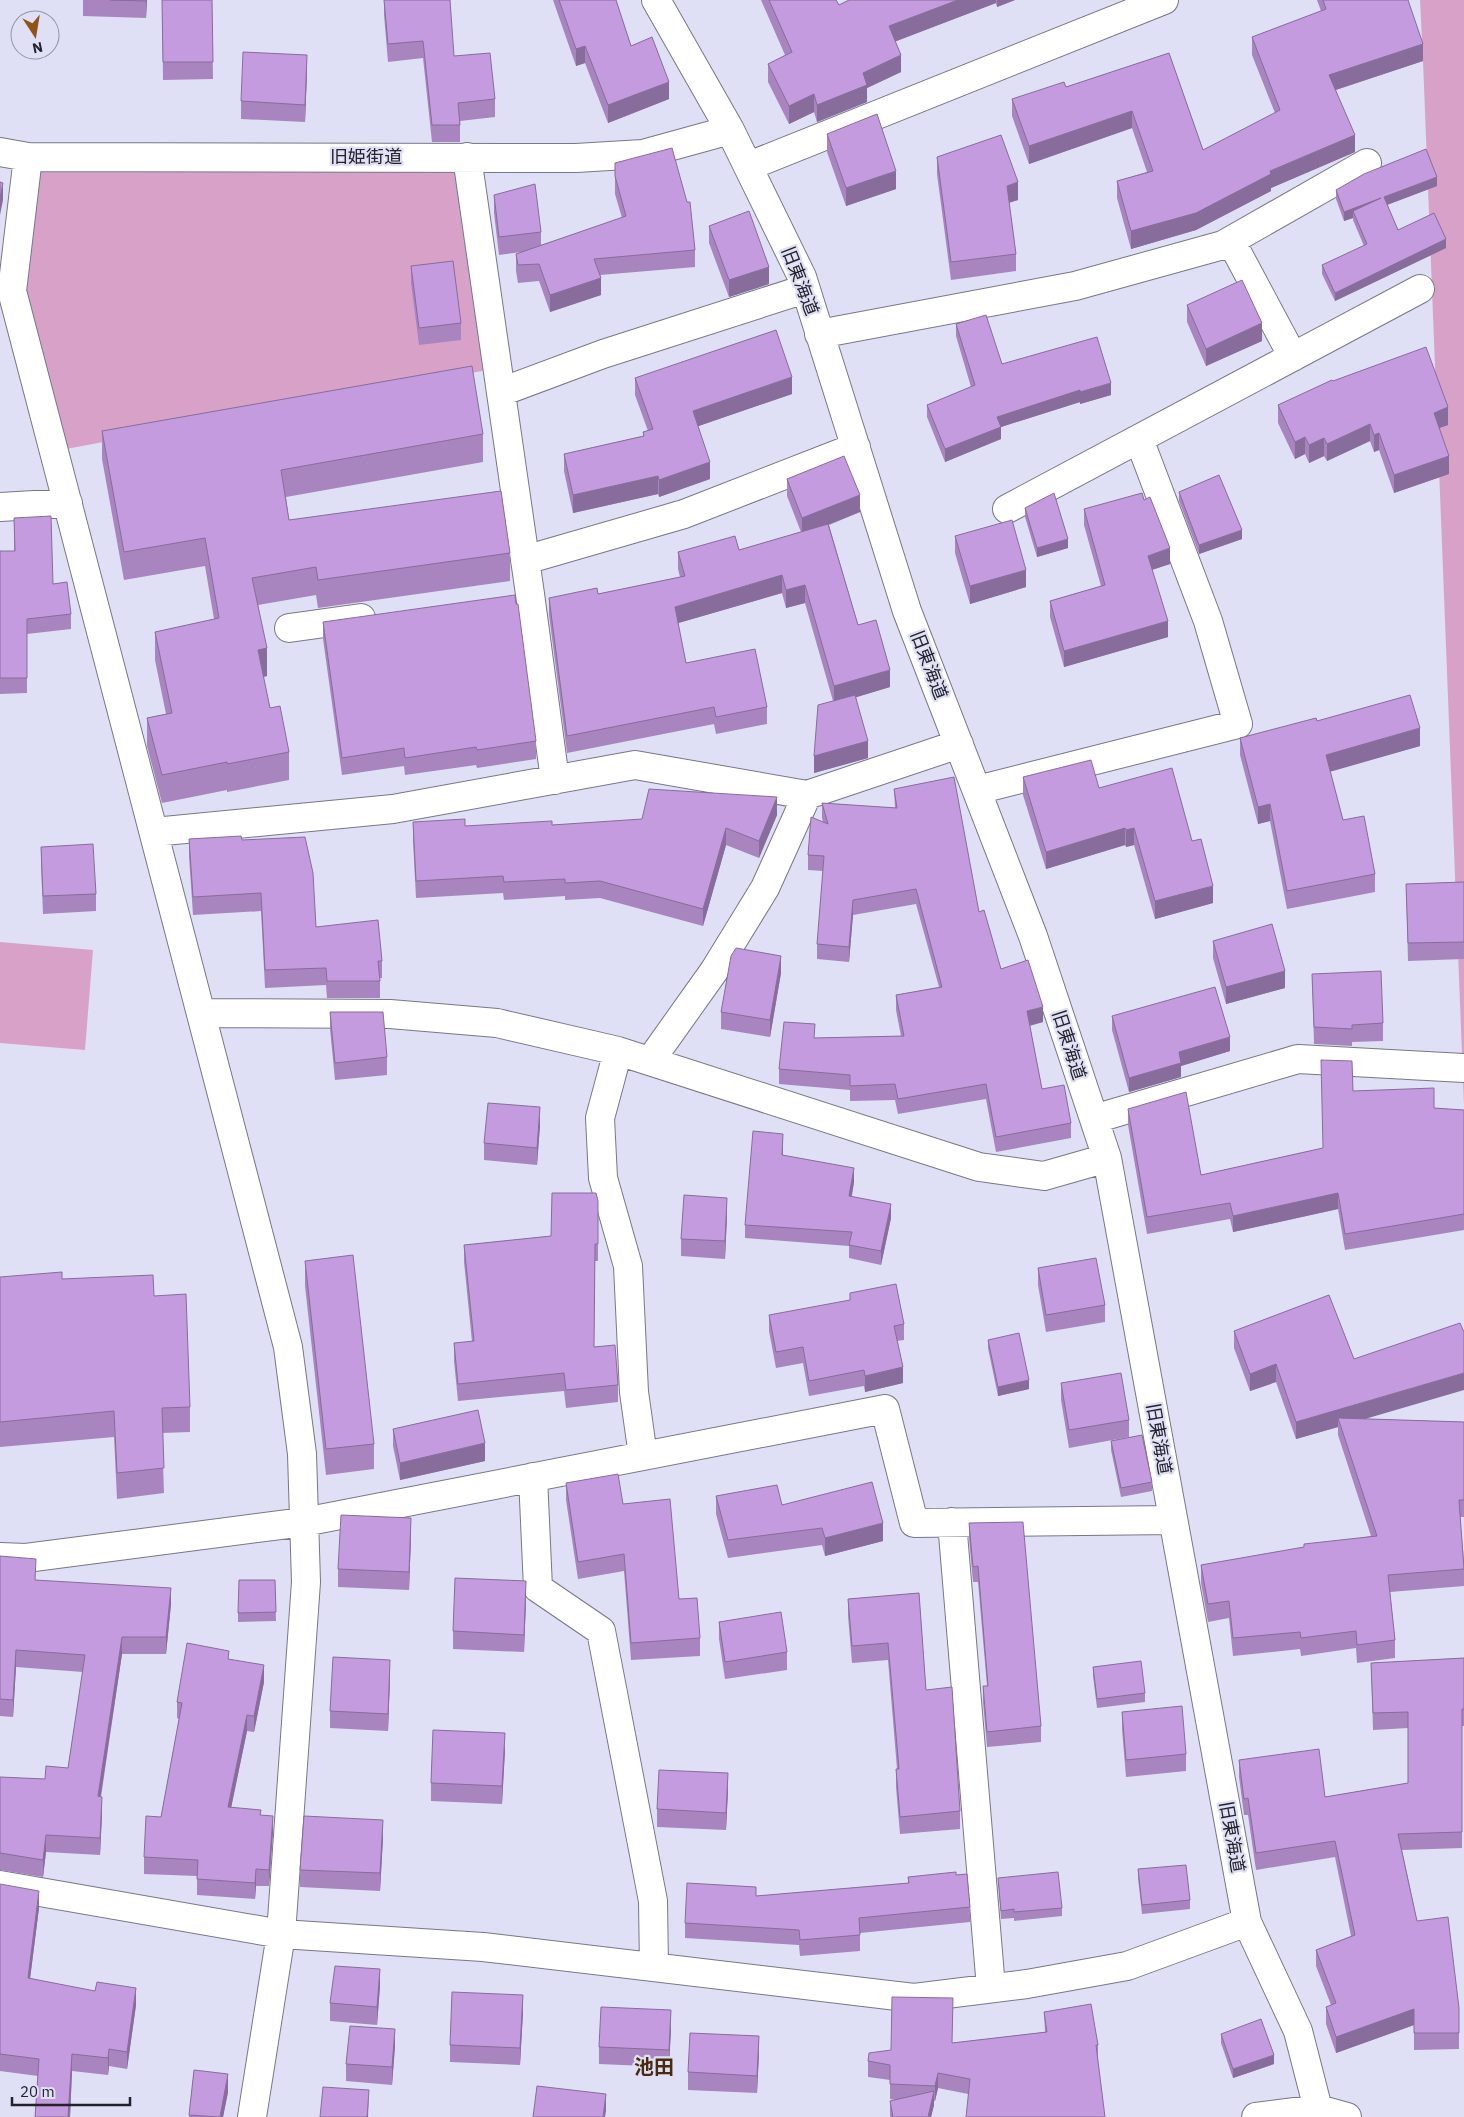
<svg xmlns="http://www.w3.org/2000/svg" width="1464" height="2117" font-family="'IBM Plex Sans','Noto Sans JP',sans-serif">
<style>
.green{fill:#d8a2c8}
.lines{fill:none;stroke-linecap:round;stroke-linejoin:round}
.minor-casing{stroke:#77778a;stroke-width:30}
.minor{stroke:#fff;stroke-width:28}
.wall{fill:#a885bf}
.shaded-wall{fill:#886c9b}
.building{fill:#c39bde;stroke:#886c9b}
.labels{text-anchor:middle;stroke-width:4.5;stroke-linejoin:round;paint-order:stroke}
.street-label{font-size:18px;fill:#22222a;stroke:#dfe0f6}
.quarter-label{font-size:20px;font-weight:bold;fill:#492a0f;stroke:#dfe0f6}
</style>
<rect width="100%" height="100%" fill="#dfe0f6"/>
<!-- green -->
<path class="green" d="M1420,0H1464V1105L1423,61Z
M28,157H467L498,368L66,449L14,295Z
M0,942L93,950L85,1050L0,1043Z"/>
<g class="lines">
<defs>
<path id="minor" d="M656,0L730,130L802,277L907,611L1033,936L1107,1158L1247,1922L1298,2031L1318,2109
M0,152L28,157L576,158L643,154L730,130
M28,157L12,291L288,1347L302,1454L306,1582L281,1934L252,2117
M467,157L530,594L555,780
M749,166L1164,0
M1231,241L1293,357
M819,334L1075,286L1223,245L1367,163
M501,392L603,354L805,289
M0,507L68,503
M1007,509L1420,289
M525,560L684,514L856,447
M289,628L361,618
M977,790L1238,724L1208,621L1139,439
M154,832L393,809L635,765L807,795L959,744
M201,1013L390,1014L497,1023L618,1051L979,1167L1044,1176L1107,1158
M618,1051L600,1118L603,1178L628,1266L634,1392L643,1456
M650,1061L714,971L765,888L807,795
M1094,1119L1298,1059L1464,1068
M533,1477L538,1588L601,1631L653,1901L654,1967
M952,1522L991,1988
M0,1557L26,1558L304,1522L885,1409L914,1523L1173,1520
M0,1885L281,1934L483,1947L914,1998L1027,1984L1127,1966L1247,1922
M1256,2117L1318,2109L1347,2117"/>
</defs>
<!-- minor casing -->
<use href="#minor" class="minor-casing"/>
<!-- minor -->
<use href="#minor" class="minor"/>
</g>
<!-- wall -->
<path class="wall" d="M83,0H147L146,18L83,16Z
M162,0H212L213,79L163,80Z
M384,0L454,56L495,99V117L460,121V142H432L423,58L388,62L384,15Z
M553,0H616L631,46L669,99L608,123L585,63L576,66Z
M761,0H836L839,5L849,0H1015L997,7L996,3L895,41L901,72L867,88V102L817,122L814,112L789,124L768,82V64L785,55Z
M1317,0H1408L1423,61L1336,90L1355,152L1271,188V191L1196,230L1131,249L1117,198V181L1147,172L1132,128L1029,164L1012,116V99L1066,87L1169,53L1203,150L1275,113L1252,55V37L1321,11Z
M307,72L305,122L241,119V101Z
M827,134L896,189L846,206L827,152Z
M937,157L1018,200L1009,203L1016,254V271L951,280L937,174Z
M615,163L695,250V267L600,275L601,295L550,312L539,281L518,283L516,271V254L522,252L499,255L494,213V195L541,232V245L622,218L615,194Z
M1437,186L1387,205L1398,230L1446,248L1335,301L1322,274V265L1364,246L1353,220V218L1344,221L1336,199V190Z
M709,226L769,284L729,297L709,243Z
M411,266L461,323V340L419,345L411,283Z
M1187,305L1262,341L1206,366L1187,322Z
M956,324L1002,364L1111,395L1080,404V402L1001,427V439L945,462L927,417V405L971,387L956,336Z
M635,378L792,394L698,426L710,479L659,497L658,494L573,513L564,471V454L643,436V432L648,431L635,395Z
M1333,381L1448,425L1439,428L1449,474L1394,493L1379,450L1374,452L1370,441L1327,461L1324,456L1309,463L1305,454L1295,459L1278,423V405Z
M102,431L483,434V462L286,497L289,520L510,553V581L318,608L316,595L258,605L267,676L263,677L270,708L289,752V780L227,792V790L162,803L147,746V718L166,714L155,660V632L214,619L205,566L124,580L102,459Z
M787,479L860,512L829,525L858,625L890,687L856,697L868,758L814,773L833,701L805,603L786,608L782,593L678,623L686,663L767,707V724L716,734L714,724L567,753L549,615V598L598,594L680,577L678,569V552L739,550L801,532L787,496Z
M1179,492L1242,539L1199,554L1179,501Z
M1144,500L1170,564L1152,570L1168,637L1064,667L1050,617V601L1101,586L1084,525V509Z
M1025,508L1068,548L1037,557L1025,517Z
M14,518L53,584L71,614V629L27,634V693L0,694V551H14Z
M955,536L1026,587L970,604L955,553Z
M323,622L536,741V759L477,768L476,765L405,775L404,766L342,775L323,639Z
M1317,721L1420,746L1330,771L1343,820L1375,874V892L1287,909L1270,821L1258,824L1240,755V738Z
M1023,777L1099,788L1192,841L1213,903L1155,919L1134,845L1126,847L1125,845L1046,869L1023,795Z
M894,789L979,912L1001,969L1043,1022L1030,1026L1042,1089L1071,1123V1138L996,1152L986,1099L898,1114L895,1100L850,1101V1090L779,1084V1069L815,1038L901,1036L896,1010V995L939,987L916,904L853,915L849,962L817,959V944L823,871L808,870V855L823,822L822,818V803L895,808Z
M777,815L759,858L726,845L703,926L600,898L565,900V896L504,900L503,893L416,898L413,840V822L465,826L552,825Z
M189,839L242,840L316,927L382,961V978H380V998H327L326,985L265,988L261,911L193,915L189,856Z
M41,847L96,894V911L43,914L41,865Z
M1464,882V959L1408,961L1406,884Z
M1213,941L1285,988L1226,1004L1213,958Z
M781,973L770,1037L721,1029V1012Z
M1312,974L1383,1023V1041L1352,1042V1046L1314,1044Z
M330,1012L387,1057V1075L335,1080L330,1029Z
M1112,1016L1230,1051L1181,1066V1077L1129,1092L1112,1030Z
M1353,1091L1434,1108L1464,1110V1230L1345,1250L1338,1209L1233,1232L1230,1219L1147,1234L1128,1125V1109L1201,1175L1323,1148Z
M540,1125L537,1165L484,1160V1143Z
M783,1147V1155L854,1182L852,1196L891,1218L881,1265L849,1258V1246L745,1238V1225Z
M598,1201V1261H595L594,1347L618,1385V1402L566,1408L564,1391L458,1401L454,1361V1343L472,1342L464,1262V1245L551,1236Z
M727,1215L725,1259L681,1256V1239Z
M305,1261L374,1444V1469L326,1475L305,1286Z
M1038,1268L1105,1305V1322L1046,1332L1038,1285Z
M0,1277L62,1279L154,1296L190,1407V1432L162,1433L164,1493L117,1499L114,1437L0,1447Z
M769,1315L904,1324V1340L897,1341L903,1383L865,1392L864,1386L809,1396L803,1363L776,1368L769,1331Z
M1234,1331L1367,1419L1464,1422V1517H1460L1464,1561V1586L1390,1592L1395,1640V1658L1357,1663L1356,1648L1301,1656L1300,1649L1233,1656L1229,1618L1208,1622L1201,1583V1565L1371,1536L1338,1435V1427L1296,1439L1276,1382L1250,1391L1234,1348Z
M988,1340L1029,1389L998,1396L988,1348Z
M1061,1383L1129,1420V1437L1069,1448L1061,1400Z
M393,1429L485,1461L400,1480L393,1446Z
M1111,1441L1152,1482V1491L1121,1497L1111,1450Z
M566,1483L623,1504L679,1599L700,1638V1656L631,1660L624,1571L578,1579L566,1500Z
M716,1496L782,1505L883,1541L825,1556L822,1545L728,1558L716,1514Z
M969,1523L1041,1726V1742L987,1747L983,1702V1686H987L978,1582H973L969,1538Z
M411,1536L409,1590L338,1587V1569Z
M0,1556L36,1580L171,1604L166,1654H122L101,1797L102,1814L100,1855L46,1852L43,1877L0,1870V1777L45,1779L68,1768L83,1672L16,1667L13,1717L0,1716Z
M275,1580L276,1621L238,1622V1613Z
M919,1593L926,1690L960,1811V1829L900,1834L896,1787V1769H897L888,1660L852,1663L848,1616V1599Z
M526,1599L524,1652L453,1649V1631Z
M719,1622L787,1652V1670L725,1679L719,1639Z
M1464,1658V1726H1462V1848L1402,1850L1417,1921L1459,2008V2049L1414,2050V2025L1336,2053L1326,2024V2007L1331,2005L1316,1966V1950L1351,1936L1335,1857L1256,1870L1248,1815H1244L1239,1777V1760L1325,1797L1408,1783V1728L1373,1730L1371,1663Z
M229,1659L264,1682L254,1732L247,1731L231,1807L261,1815L273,1832L269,1886H256L255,1899L197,1895V1876L144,1874V1857L161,1817L179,1719L177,1718V1702Z
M1093,1667L1145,1693V1702L1097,1708L1093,1676Z
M390,1677L388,1731L330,1728V1711Z
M1122,1712L1186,1754V1771L1126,1777L1122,1729Z
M505,1750L502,1804L431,1801V1783Z
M728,1790L726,1830L657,1827V1809Z
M383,1838L380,1891L300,1887V1870Z
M1138,1869L1190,1900V1909L1142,1914L1138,1878Z
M956,1875L970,1907V1922L860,1933V1951L800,1956L799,1945L685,1938V1923L756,1896L908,1883V1877Z
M998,1878L1062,1908V1916L1014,1921V1918L1001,1919Z
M0,1884L39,1908L30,1978L136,2005L127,2069L109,2066L108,2075L72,2071L70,2117H35L38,2076L0,2071Z
M380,1986L377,2025L330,2021V2003Z
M523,2012L520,2065L450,2062V2045Z
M1044,2012L1098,2045V2060L968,2094L938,2088L935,2101H934V2105L931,2117H890V2101L895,2100L890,2099V2080L868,2077V2061L952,2043L1045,2032Z
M671,2028L669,2067L599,2064V2047Z
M1221,2034L1274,2064L1233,2078L1221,2043Z
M395,2046L392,2085L346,2081V2064Z
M759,2053L757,2093L688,2090V2072Z
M194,2070L228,2092L223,2117H189Z"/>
<!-- shaded-wall -->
<path class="shaded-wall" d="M146,0H147L146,18Z
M958,0H996V3L889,44V26Z
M997,0H1015L997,7Z
M1423,44V61L1329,92V75Z
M585,46V63L576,66V49Z
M307,55V72L305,122V105Z
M901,55V72L867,88V102L817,122V105L863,73Z
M669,82V99L608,123V105Z
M814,94V112L789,124V106Z
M1132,111V128L1029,164V146Z
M1355,135V152L1271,188V191L1196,230L1131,249V231Z
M896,171V189L846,206V188Z
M1437,177V186L1384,206V197Z
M1018,182V200L1007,203V186Z
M3,183V200L0,215V198Z
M1381,198L1353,211V218L1344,221V212Z
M1446,239V248L1335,301V293Z
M769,267V284L729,297V280Z
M601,278V295L550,312V295Z
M1262,323V341L1206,366V349Z
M792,377V394L693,428V411Z
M1111,383V395L1080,404V392Z
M1080,390V402L1001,427V439L945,462V449L997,417Z
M1448,407V425L1434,430V413Z
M1370,424V441L1327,461V444Z
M1379,433V450L1374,452V435Z
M1305,437V454L1295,459V442Z
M1324,438V456L1309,463V445Z
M1449,456V474L1394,493V475Z
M710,462V479L659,497V480Z
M658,476V494L573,513V495Z
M860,495V512L802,535V518Z
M1242,530V539L1199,554V545Z
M1068,539V548L1037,557V548Z
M1170,548V564L1148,571V556Z
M1026,570V587L970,604V586Z
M782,575V593L675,624V607Z
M805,585V603L786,608V590Z
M1168,621V637L1064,667V651Z
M267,648V676L258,678V650Z
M890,670V687L834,704V686Z
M1420,728V746L1326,773V755Z
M868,741V758L814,773V756Z
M777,797V815L759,858V841Z
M1270,804V821L1258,824V807Z
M726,828V845L703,926V909Z
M1125,828V845L1046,869V852Z
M1134,828V845L1126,847V830Z
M1213,886V903L1155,919V901Z
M853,900V915L849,962V947Z
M781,956V973L770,1037V1020Z
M1285,971V988L1226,1004V987Z
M1043,1007V1022L1027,1026V1011Z
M1230,1037V1051L1181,1066V1077L1129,1092V1078L1179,1052Z
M540,1107V1125L537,1165V1148Z
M783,1134V1147L782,1168V1155Z
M854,1168V1182L849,1209V1196Z
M1338,1193V1209L1233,1232V1216Z
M727,1198V1215L725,1259V1241Z
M891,1204V1218L881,1265V1251Z
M1276,1364V1382L1250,1391V1374Z
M903,1367V1383L865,1392V1376Z
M1464,1373V1390L1341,1426L1338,1418V1427L1296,1439V1422Z
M1029,1380V1389L998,1396V1387Z
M485,1443V1461L400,1480V1463Z
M411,1518V1536L409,1590V1572Z
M883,1523V1541L825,1556V1538Z
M526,1581V1599L524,1652V1635Z
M171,1588V1604L166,1654V1637Z
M122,1637V1654L98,1813V1796Z
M16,1650V1667L13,1717V1700Z
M390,1660V1677L388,1731V1714Z
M264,1665V1682L254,1732V1716Z
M247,1715V1731L228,1823V1807Z
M505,1733V1750L502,1804V1786Z
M728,1773V1790L726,1830V1813Z
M102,1797V1814L100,1855V1838Z
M273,1816V1832L269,1886V1870Z
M383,1820V1838L380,1891V1873Z
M46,1835V1852L43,1877V1860Z
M256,1869V1886L255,1899V1883Z
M39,1891V1908L28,1995V1978Z
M380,1969V1986L377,2025V2007Z
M136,1988V2005L127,2069V2052Z
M523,1995V2012L520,2065V2048Z
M1414,2009V2025L1336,2053V2037Z
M671,2010V2028L669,2067V2050Z
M395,2029V2046L392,2085V2067Z
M759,2036V2053L757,2093V2076Z
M109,2049V2066L108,2075V2058Z
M72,2054V2071L70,2117H68Z
M1274,2055V2064L1233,2078V2069Z
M938,2073V2088L935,2101V2086Z
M228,2074V2092L223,2117H220Z
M369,2090L368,2117H367Z
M934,2091V2105L931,2117H928Z
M606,2094V2111L605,2117H603Z"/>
<!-- building -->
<path class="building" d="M110,0H146V1Z
M162,0H212L213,62H163Z
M384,0H450L454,56L490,53L495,99L458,103L460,125H432L423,41L388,44Z
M559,0H616L631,46L652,37L669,82L608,105L585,46L576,49Z
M769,0H836L839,5L849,0H958L889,26L901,55L863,73L867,85L817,105L814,94L789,106L768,64L792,52Z
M1323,0H1408L1423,44L1329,75L1355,135L1270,171L1271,174L1196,213L1131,231L1117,181L1153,171L1132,111L1029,146L1012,99L1064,82L1066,87L1169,53L1203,150L1280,110L1252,37L1326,9Z
M243,52L307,55L305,105L241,101Z
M877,114L896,171L846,188L827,134Z
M1001,135L1018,182L1007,186L1016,254L951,262L937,157Z
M672,148L687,202H690L695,250L594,259L601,278L550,295L539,264L518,265L516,254L626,216L615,176V163Z
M1426,149L1437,177L1384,197L1398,230L1434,213L1446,239L1335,293L1322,265L1367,244L1353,211L1381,198L1344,212L1336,190L1364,174Z
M0,182L3,183L0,198Z
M535,184L541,232L499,237L494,195Z
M749,211L769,267L729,280L709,226Z
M453,261L461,323L419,328L411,266Z
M1242,280L1262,323L1206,349L1187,305Z
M986,315L1002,364L1097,337L1111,383L1080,392V390L997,417L1001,427L945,449L927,405L975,385L956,324Z
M776,330L792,377L693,411L710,462L659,480L658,476L573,495L564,454L644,436L643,432L653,429L635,378Z
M1426,347L1448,407L1434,413L1449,456L1394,475L1379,433L1374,435L1370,424L1327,444L1324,438L1309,445L1305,437L1295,442L1278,405L1332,380L1333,381Z
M472,366L483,434L281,470L289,520L501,491L510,553L318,580L316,567L252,578L267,648L258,650L270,708L280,706L289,752L227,764V762L162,775L147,718L172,713L155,632L219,618L205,538L124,552L102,431Z
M844,456L860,495L802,518L787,479Z
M1219,475L1242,530L1199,545L1179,492Z
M1054,493L1068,539L1037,548L1025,508Z
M1142,493L1144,500L1150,497L1170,548L1148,556L1168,621L1064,651L1050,601L1105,585L1084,509Z
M51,516L53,584L67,582L71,614L27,619V678H0V551H15L14,518Z
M1012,520L1026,570L970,586L955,536Z
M828,524L858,625L876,620L890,670L834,686L805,585L786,590L782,575L675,607L686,663L755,649L767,707L716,717L714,707L567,736L549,598L597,588L598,594L685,576L678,552L735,536L739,550Z
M515,595L516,604H518L536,741L477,750L476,747L405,758L404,748L342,758L323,622Z
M855,695L868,741L814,756L818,705Z
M1410,695L1420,728L1326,755L1343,820L1364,816L1375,874L1287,891L1270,804L1258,807L1240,738L1316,718L1317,721Z
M1091,760L1099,788L1172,768L1192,841L1201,839L1213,886L1155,901L1134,828L1126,830L1125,828L1046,852L1023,777Z
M954,777L979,912L984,910L1001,969L1028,960L1043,1007L1027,1011L1042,1089L1064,1085L1071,1123L996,1137L986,1084L898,1099L895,1084L850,1086V1075L779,1069L784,1022L815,1024L814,1038L904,1036L896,995L942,987L916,889L853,900L849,947L817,944L824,856L808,855L811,817L828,824L822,803L897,808L894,789Z
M649,789L777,797L759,841L726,828L703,909L600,881L565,883V879L504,882L503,876L416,881L413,822L465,819V826L552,821V825L642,819Z
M241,836L242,840L305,837L313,873L316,927L378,920L382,961H378L380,981H327L326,968L265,970L261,893L193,897L189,839Z
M93,844L96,894L43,896L41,847Z
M1464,882V942L1408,943L1406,884Z
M1272,924L1285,971L1226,987L1213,941Z
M736,948L781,956L770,1020L721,1012L731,956Z
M1381,971L1383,1023L1352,1025V1029L1314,1027L1312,974Z
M1215,987L1230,1037L1179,1052L1181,1063L1129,1078L1112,1016Z
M330,1012H383L387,1057L335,1063Z
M1321,1060L1352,1061L1353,1091L1434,1088V1108L1464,1110V1214L1345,1234L1338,1193L1233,1216L1230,1203L1147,1217L1128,1109L1186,1092L1201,1175L1323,1148Z
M488,1103L540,1107L537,1148L484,1143Z
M753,1131L783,1134L782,1155L854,1168L849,1196L891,1204L881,1251L849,1245L852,1232L745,1225Z
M552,1193H596L598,1201V1244H595L594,1347L615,1345L618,1385L566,1390L564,1373L458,1384L454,1343L474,1341L464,1245L551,1236Z
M684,1195L727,1198L725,1241L681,1239Z
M353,1255L374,1444L326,1449L305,1261Z
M1096,1258L1105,1305L1046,1315L1038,1268Z
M62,1272V1279L153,1275L154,1296L186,1294L190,1407L162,1408L164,1468L117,1473L114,1411L0,1422V1277Z
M896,1284L904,1324L894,1326L903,1367L865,1376L864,1370L809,1381L803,1347L776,1352L769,1315L850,1300V1293Z
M1329,1295L1354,1359L1460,1323L1464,1332V1373L1296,1422L1276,1364L1250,1374L1234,1331Z
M1019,1333L1029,1380L998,1387L988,1340Z
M1121,1373L1129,1420L1069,1430L1061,1383Z
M478,1410L485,1443L400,1463L393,1429Z
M1338,1418L1464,1422V1500H1459L1464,1569L1388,1575L1395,1640L1357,1645L1356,1631L1301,1638L1300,1632L1233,1638L1229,1601L1208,1604L1201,1565L1304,1547V1544L1377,1536Z
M1142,1435L1152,1482L1121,1488L1111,1441Z
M618,1474L623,1504L670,1499L679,1599L697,1598L700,1638L631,1643L624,1554L578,1562L566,1483Z
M872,1482L883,1523L825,1538L822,1528L728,1540L716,1496L777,1485L782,1505Z
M341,1515L411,1518L409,1572L338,1569Z
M1023,1522L1041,1726L987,1732L983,1686H988L978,1566L973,1567L969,1523Z
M0,1556L36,1559L35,1580L171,1588L166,1637H122L98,1796L102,1797L100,1838L46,1835L43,1860L0,1853V1777L45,1779L46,1766L68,1768L85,1655L16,1650L13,1700L0,1699Z
M455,1578L526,1581L524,1635L453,1631Z
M239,1580H275L276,1612L238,1613Z
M919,1593L926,1690L952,1687L960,1811L900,1817L896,1769H899L888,1643L852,1646L848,1599Z
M781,1612L787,1652L725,1662L719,1622Z
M187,1643L229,1651L228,1659L264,1665L254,1716L247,1715L228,1807L261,1810L260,1815L273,1816L269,1870L256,1869L255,1883L197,1879L198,1860L144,1857L146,1816L161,1817L182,1703L177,1702Z
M333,1657L390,1660L388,1714L330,1711Z
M1464,1658V1709H1462V1832L1398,1834L1417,1921L1448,1917L1459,2008V2033H1414V2009L1336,2037L1326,2007L1336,2003L1316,1950L1355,1935L1335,1841L1256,1853L1248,1798L1244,1799L1239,1760L1319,1749L1325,1797L1408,1783V1712L1373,1713L1371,1663Z
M1141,1661L1145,1693L1097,1699L1093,1667Z
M1182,1706L1186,1754L1126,1760L1122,1712Z
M433,1730L505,1733L502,1786L431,1783Z
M659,1770L728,1773L726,1813L657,1809Z
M304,1816L383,1820L380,1873L300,1870Z
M1186,1865L1190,1900L1142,1905L1138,1869Z
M956,1872V1875L967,1874L970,1907L859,1918L860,1935L800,1940L799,1930L685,1923L687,1883L756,1887V1896L909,1883L908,1877Z
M1058,1872L1062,1908L1014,1912V1909L1001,1911L998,1878Z
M0,1884L39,1891L28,1978L95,1991L97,1982L136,1988L127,2052L109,2049L108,2058L72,2054L68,2117H35L39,2059L0,2054Z
M335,1966L380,1969L377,2007L330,2003Z
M452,1992L523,1995L520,2048L450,2045Z
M892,1997L953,1998L952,2043L1047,2032L1044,2012L1091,2004L1098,2045H1096L1105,2117H966L970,2079L938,2073L935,2086L890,2084V2065L868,2061L869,2053L891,2050Z
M601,2007L671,2010L669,2050L599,2047Z
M1261,2019L1274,2055L1233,2069L1221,2034Z
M350,2026L395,2029L392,2067L346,2064Z
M690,2033L759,2036L757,2076L688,2072Z
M194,2070L228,2074L220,2117L189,2115Z
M537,2086L606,2094L603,2117H533Z
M323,2087L369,2090L367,2117H320Z
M934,2091L928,2117H893L890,2101Z"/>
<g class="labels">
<!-- street labels -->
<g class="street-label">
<text x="366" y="163">旧姫街道</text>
<text transform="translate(800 281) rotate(69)" y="6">旧東海道</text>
<text transform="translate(929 665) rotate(69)" y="6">旧東海道</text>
<text transform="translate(1069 1045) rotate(72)" y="6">旧東海道</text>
<text transform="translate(1159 1439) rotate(80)" y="6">旧東海道</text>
<text transform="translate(1232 1837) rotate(80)" y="6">旧東海道</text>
</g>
<!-- quarter labels -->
<g class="quarter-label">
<text x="654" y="2074">池田</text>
</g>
</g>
<!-- north arrow -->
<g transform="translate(35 35) rotate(168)"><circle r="24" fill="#dfe0f6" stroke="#9394a4"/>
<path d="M0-4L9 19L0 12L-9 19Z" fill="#915417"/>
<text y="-8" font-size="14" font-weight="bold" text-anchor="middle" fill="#22222a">N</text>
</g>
<!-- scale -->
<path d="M12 2097v8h118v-8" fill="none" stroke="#22222a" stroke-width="2.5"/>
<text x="20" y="2097" font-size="15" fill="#22222a" stroke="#dfe0f6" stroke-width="4" paint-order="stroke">20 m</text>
</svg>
